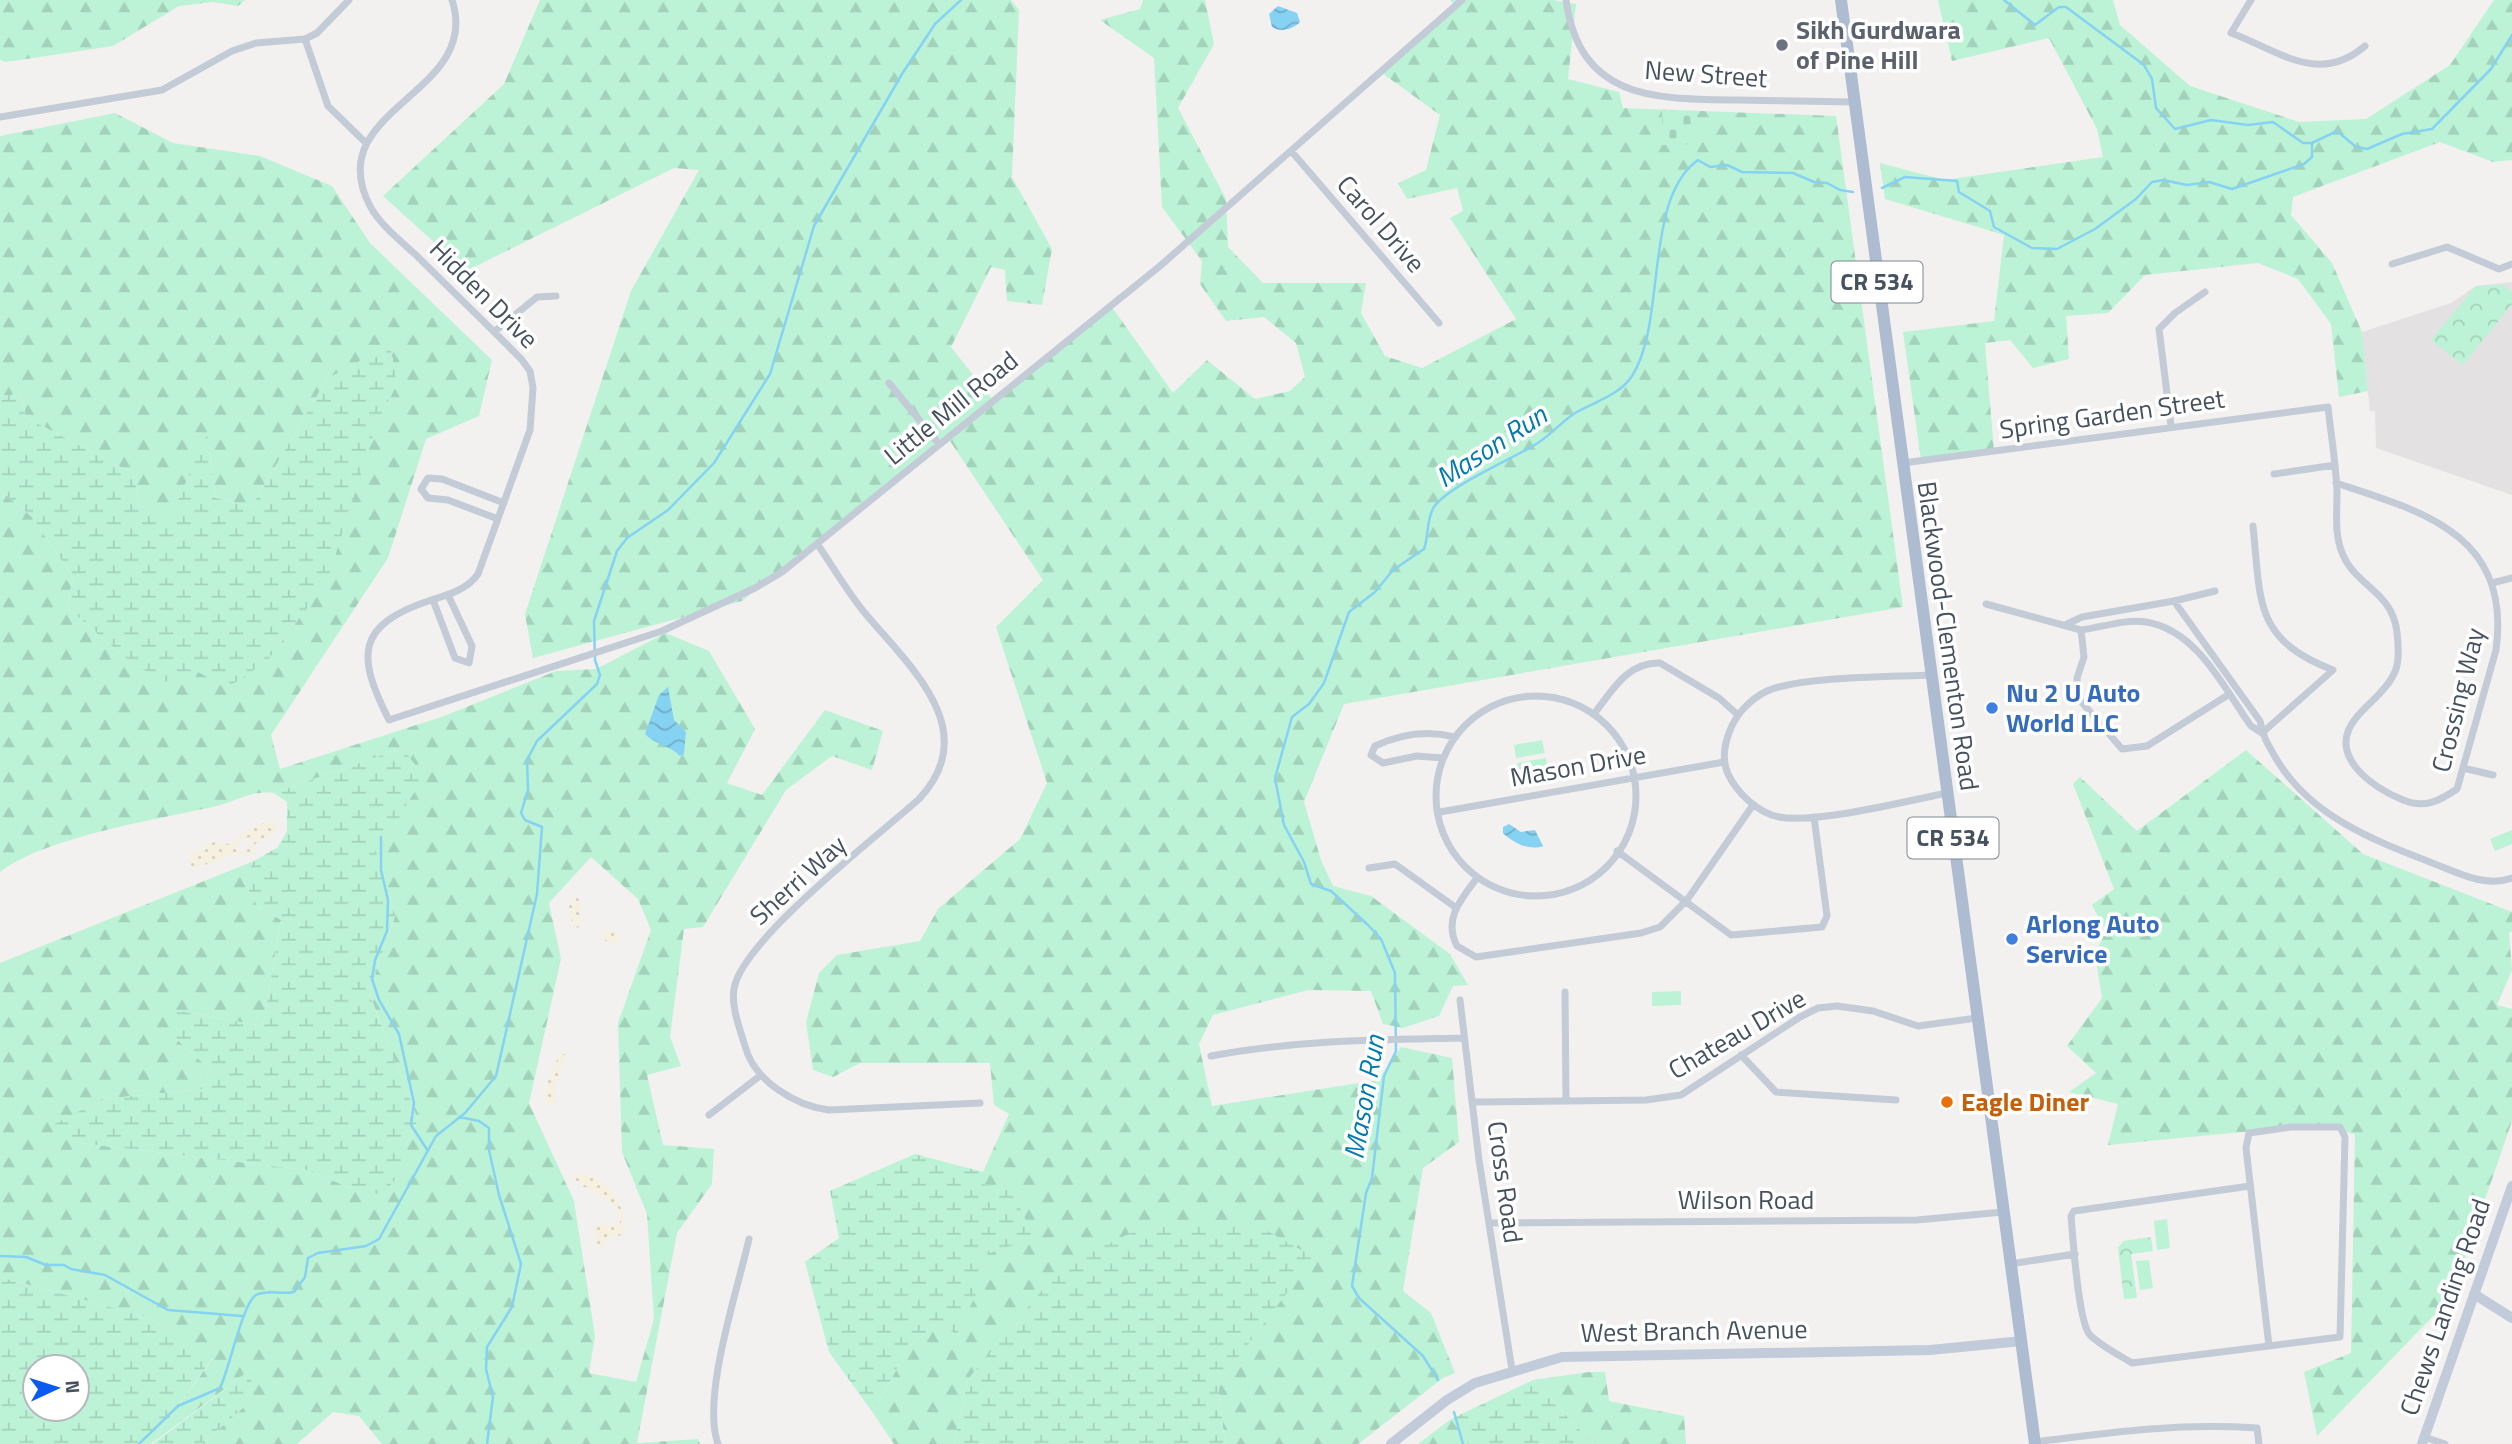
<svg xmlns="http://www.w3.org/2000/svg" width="2512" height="1444" font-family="'Titillium Web',sans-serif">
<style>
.education{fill:#e4e1e2}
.forest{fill:url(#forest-firs);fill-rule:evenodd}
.wetland{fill:url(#wetland-marsh);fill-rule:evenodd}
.sand{fill:url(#sand-dots);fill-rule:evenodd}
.cemetery{fill:url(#cemetery-stones)}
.park{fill:url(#park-crowns)}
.pitch{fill:#bcf3d6}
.water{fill:url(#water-waves)}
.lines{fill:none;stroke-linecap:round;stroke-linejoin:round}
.stream{stroke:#86d2f3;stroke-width:2.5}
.street{stroke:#c3cbd6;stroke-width:7}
.secondary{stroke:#c1cbda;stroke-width:10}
.primary{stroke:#aebcd1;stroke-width:12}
.worship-dot{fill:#6b7280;stroke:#fff;stroke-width:2.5}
.shop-dot{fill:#3f7fe0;stroke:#fff;stroke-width:2.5}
.food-dot{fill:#e8710a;stroke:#fff;stroke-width:2.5}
.labels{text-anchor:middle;stroke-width:7;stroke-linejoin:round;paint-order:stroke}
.shield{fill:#fff;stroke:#7e858f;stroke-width:2}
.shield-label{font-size:24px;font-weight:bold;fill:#46515f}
.worship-label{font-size:26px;font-weight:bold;fill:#5b616d;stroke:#fff;text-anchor:start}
.street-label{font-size:26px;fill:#46515f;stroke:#fff}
.shop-label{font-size:26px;font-weight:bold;fill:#366cbe;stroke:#fff;text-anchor:start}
.food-label{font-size:26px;font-weight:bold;fill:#c56008;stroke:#fff;text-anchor:start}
.water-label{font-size:28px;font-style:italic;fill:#027aaf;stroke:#fff}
</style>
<defs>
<pattern id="forest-firs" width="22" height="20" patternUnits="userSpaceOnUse" patternTransform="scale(1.75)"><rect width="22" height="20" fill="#bcf3d6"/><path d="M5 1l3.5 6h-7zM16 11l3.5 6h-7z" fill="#a3d2ba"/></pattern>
<pattern id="wetland-marsh" width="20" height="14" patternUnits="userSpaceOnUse" patternTransform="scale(1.75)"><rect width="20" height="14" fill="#bcf3d6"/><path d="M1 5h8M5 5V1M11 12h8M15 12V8" fill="none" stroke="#a3d2ba"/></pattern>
<pattern id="sand-dots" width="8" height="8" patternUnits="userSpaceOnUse" patternTransform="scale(1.75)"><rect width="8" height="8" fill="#f5f0e0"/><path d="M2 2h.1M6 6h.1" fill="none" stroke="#d3d0c3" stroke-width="1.8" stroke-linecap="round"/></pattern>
<pattern id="cemetery-stones" width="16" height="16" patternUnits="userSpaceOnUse" patternTransform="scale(1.75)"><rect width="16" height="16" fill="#bcf3d6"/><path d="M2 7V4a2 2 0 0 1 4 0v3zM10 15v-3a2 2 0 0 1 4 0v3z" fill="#a3d2ba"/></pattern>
<pattern id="park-crowns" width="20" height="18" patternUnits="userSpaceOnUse" patternTransform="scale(1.75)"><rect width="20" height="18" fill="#bcf3d6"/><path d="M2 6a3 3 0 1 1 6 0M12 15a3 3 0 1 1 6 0" fill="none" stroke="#a3d2ba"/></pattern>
<pattern id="water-waves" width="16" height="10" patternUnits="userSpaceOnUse" patternTransform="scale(1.75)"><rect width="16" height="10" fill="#86d2f3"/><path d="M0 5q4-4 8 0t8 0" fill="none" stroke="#6fadc8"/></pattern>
</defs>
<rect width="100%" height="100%" fill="#f3f0f0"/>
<!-- education -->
<path class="education" d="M2512,282V495L2376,448L2375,411H2370L2362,332L2451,303L2476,286Z"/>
<!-- forest -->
<path class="forest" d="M0,0H245L238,6L213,2L179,6L113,46L6,62L0,60Z
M540,0H1011L1019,10L1012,177L1052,249L1042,305L1007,301L1005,270L991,267L951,347L992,399L1109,303L1173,393L1207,360L1255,399L1290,391L1305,377L1296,343L1264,317L1226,321L1200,284L1202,261L1162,207L1154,58L1100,20L1140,9L1143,0H1205L1214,44L1178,108L1226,199L1228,247L1263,283H1366L1361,313L1385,356L1422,368L1516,319L1450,218L1463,211L1457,188L1407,199L1398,183L1426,170L1440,115L1382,73L1455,5L1450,0H1553L1576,4L1568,79L1619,92L1623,108L1836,116L1903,607L1344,704L1304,802L1321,860L1333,886L1371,896L1450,954L1468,985L1453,986L1439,1016L1403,1028L1383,1024L1371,991L1308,990L1213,1015L1199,1044L1212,1106L1378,1080L1401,1047L1452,1058L1459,1142L1423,1168L1403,1291L1431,1313L1455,1373L1443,1378L1358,1444H1225L1218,1384L1313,1257L968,1379L954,1444H894L873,1413L909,1346L936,1325L979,1257L983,1172L1009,1114L994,1105L990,1063H860L833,1077L813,1070L806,1022L819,973L837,955L920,941L938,909L1020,839L1047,783L996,627L1043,580L946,435L742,601L533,658L525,614L631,291L699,170L674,168L466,271L383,196L504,84Z
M1938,0H2113L2120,25L2190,86L2299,122L2366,119L2450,65L2494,0H2512V160L2493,162L2440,142L2293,197L2291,215L2332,263L2362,332L2368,391L2339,397L2331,324L2298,279L2258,263L2145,275L2108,313L2066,316L2069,359L2033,368L2010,340L1985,343L1994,451L1921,460L1903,332L1994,321L2004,235L1885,199L1880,163L1945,180L2103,157L2097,129L2049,38L1952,61Z
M115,113L173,143L260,156L332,186L370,243L492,360L479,416L426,439L388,558L271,735L280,769L444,716L556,671L596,669L666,633L709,651L755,729L727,783L762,795L825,710L883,731L872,770L832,756L786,790L703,927L684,929L670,1037L681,1066L647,1075L663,1145L714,1149L712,1184L677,1233L637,1443L698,1439L700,1444H382L359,1416L333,1412L297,1444H202L245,1406L254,1367L151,1444L213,1358L147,1317L0,1277V963L254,861L243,881L257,905L281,920L263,1026L174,1010V1037L210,1069L204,1089L103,1099L71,1142L307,1170L363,1193L404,1148L418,1120L369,993L395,916L375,848L397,821L402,748L274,793C253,790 236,801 217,806C159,819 45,837 0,872V490L31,516L73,577L67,607L130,662L377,423L397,384L390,345L327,379L251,507L216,498L207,437L169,521L139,506L134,474L27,418L20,394L0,396V136ZM591,857L638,899L651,930L618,1023L622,1152L647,1214L654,1319L636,1382L589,1373L595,1336L574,1201L529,1103L561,959L549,903Z
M2246,750L2363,854L2512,912V931L2509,933L2512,970L2497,1005L2512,1009V1121L2447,1310H2439L2317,1436L2304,1372L2351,1353L2355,1134L2313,1125L2108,1145L2118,1104L2069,1092L2096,1073L2067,1046L2102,998L2095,954L2106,931L2092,905L2114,889L2073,784L2080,777L2137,831Z
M1589,1372H1605L1609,1401L1684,1416L1686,1444H1593L1533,1380Z
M1451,1419L1469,1444H1418Z"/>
<!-- wetland -->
<path class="wetland" d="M390,344L397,384L377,423L327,582L267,661L227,688L198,672L165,682L130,662L67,607L73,577L31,516L0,490V396L20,394L27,418L134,474L139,506L169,520L207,435L216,498L251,507L327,379Z
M402,748L424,776L397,821L375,848L395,916L369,993L418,1120L404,1148L408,1166L382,1194L363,1193L307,1170L71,1142L53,1125L102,1099L204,1089L210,1069L174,1037V1010L263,1026L281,920L257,905L243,880L254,861L278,847L287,831V802L274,793Z
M915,1154L983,1172L984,1185L1011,1188L1034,1238L979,1257L982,1282L957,1334L936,1325L909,1346L873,1413L829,1352L805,1262L839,1238L830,1191Z
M1198,1222L1262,1228L1314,1257L1218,1384L1225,1444H954L968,1379L1063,1265L1135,1231Z
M0,1277L147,1317L213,1357L151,1444H0ZM35,1367H77V1409H35Z
M255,1366L245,1406L202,1444H153Z
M1533,1380L1593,1444H1469L1451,1419Z"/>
<!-- sand -->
<path class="sand" d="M271,822L278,825L277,830L255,844L252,856L229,854L219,862L192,867L189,859L192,853L214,842L229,844C240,834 255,824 271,822ZM251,837V844L245,852L237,851L239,840Z
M578,897L581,908L579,914L583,921L578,928L573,925L568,911L571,899Z
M604,930L615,931L621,938L615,943L605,941L602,935Z
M565,1054L567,1058L558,1071L560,1079L554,1088L556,1102L547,1105C541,1088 553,1073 559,1055Z
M571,1174C579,1176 586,1174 593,1176C610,1182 632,1218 623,1235L610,1237L601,1248L598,1247L594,1228L597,1225H619L621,1219C613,1193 584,1195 571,1174Z"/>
<!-- cemetery -->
<path class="cemetery" d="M1662,110L1695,111V144L1662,145Z"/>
<!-- park -->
<path class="park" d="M2503,285L2512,291V304L2463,365L2431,340L2476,286Z
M2151,1237L2153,1251L2131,1254L2137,1298L2124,1299L2118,1248L2123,1241Z"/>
<!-- pitch -->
<path class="pitch" d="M1542,740L1545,753L1516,758L1514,745Z
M1546,758L1548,771L1519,776L1517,763Z
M2512,830V844L2495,851L2490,839Z
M1681,991V1005L1652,1006V992Z
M2167,1219L2170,1248L2157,1250L2154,1221Z
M2149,1260L2153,1288L2140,1290L2136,1261Z"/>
<!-- water -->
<path class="water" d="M1278,6L1297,13L1300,22C1293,29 1281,33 1272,27L1269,14Z
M668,687L674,720L686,732L684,754L680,756C671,746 654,744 645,734L659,695Z
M1509,824L1521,832L1535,830L1543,846C1530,851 1513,843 1503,833V827Z"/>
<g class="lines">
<!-- stream -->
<path class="stream" d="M2004,0L2035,25L2059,7H2066L2144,65L2152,79L2156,108L2175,129L2211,120L2248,125L2273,122L2303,143H2312
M2312,143L2337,131L2356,147L2367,149L2402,134L2432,129L2491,69L2512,35
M1882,188L1905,177L1957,181L1959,192L1990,211L1994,227L2032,248L2057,249L2095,229L2136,199L2152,182L2163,180L2187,185L2209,182L2232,189L2304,164L2312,157V143
M381,837V870L388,900L387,931L375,960L372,979L379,1000L399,1034L414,1103L411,1125L428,1151
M459,1117L479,1121L489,1128V1150L499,1195L521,1264L512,1307L487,1347L486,1369L493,1397L487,1444
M0,1256L26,1257L46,1265H64L71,1269L105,1275L168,1310L242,1316
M1438,1380L1423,1356L1359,1298L1352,1286L1366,1193L1372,1178L1384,1076L1396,1051L1395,973L1381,939L1368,925L1331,891L1311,884L1304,862L1284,825L1275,778L1292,717L1309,704L1324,683L1349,612L1375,592L1393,570L1424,549C1429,535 1426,520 1434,507C1447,487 1511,459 1533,446C1548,438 1560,423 1575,413C1594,402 1620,395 1632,376C1667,322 1643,199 1698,160L1710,167L1727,165L1742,172L1793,173L1814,182L1827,183L1840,190L1853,192
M1454,1412L1463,1444
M139,1444L178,1406L220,1388C229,1370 243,1302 256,1295C268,1289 281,1295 294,1292L305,1277L308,1258L318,1253L366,1246L379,1239L436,1136L465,1113L496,1076L537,894L542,827L525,820L521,813L528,790L527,760L537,741L597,684L600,675L595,660L594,621L617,551L627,538L668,510L714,463L770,374L814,226L902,74L935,24L961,0"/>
<!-- street -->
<path class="street" d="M452,0C483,95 319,108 370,206C380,225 401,241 417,256C452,291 488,325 522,360L530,371L533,388L530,430L478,574C468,589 448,595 431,600C356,625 356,655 389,720L662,631L755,588L782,572L1160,266L1462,0
M1566,0C1580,100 1654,99 1737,100C1776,101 1816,101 1855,102
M2251,0L2231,33C2278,50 2318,86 2365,46
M305,39L328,106L365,142
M0,117L162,90L232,51L256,43L305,39L317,33L349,0
M1292,152L1439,323
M2392,264L2447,247L2499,269L2512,264
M494,332L537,297L556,296
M889,383L939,444
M2171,426L2159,329L2175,313L2205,292
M1903,463L2328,407C2331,435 2336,464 2337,492C2337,513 2334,535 2343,555C2356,586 2392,591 2397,632C2398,643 2400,658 2396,669C2389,689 2368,703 2356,718C2325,755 2373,788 2403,800C2425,809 2439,801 2457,789L2496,650C2512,534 2421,511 2336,483
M2274,474L2335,465
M498,519L448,500L428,498L421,489L428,478L442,479L504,503
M2253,526C2261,601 2253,639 2333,670L2262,733
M818,545C833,567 847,591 864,612C909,666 984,730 919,799C879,835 741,941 734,989C731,1007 740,1029 745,1046C754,1081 796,1106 829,1110L980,1103
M2492,583L2512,578
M433,600L455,658L469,663L472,646L448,595
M2174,601L2260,721C2262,734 2267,743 2274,755C2307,814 2370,839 2430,862C2456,872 2484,888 2512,878
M1986,604L2081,630L2084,657L2077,678L2079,699L2122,749L2147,746L2228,695
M2067,624L2082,617L2174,601L2215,591
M2081,630C2103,627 2125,619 2146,622C2197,630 2224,688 2251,726L2262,733
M1931,675C1890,677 1802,676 1767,691C1750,699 1735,715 1729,733C1724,746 1722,760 1728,774C1737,793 1758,813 1779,817C1816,824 1906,801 1947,793
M1436 796a100 100 0 1 1 200 0a100 100 0 1 1-200 0Z
M1594,714C1612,691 1627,662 1660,663L1719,698L1738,715
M1443,758L1417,756L1383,763L1371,755L1375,746C1400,734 1428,730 1455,737
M2463,768L2493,775
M1440,812L1724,762
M1617,851L1731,935L1822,927L1827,916L1814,817
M1369,868L1395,864L1455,907
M1477,878C1461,899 1443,919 1457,946L1476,957L1641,933L1660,927L1687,900L1753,805
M1565,992L1566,1101
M1460,1000L1479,1160L1512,1370
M1741,1055L1776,1092L1896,1100
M1211,1056C1295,1040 1378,1040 1464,1038
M1473,1102L1646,1100L1681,1095L1800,1017L1818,1008L1837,1006L1873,1011L1918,1026L1977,1018
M709,1115L761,1075
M2250,1186L2074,1211L2071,1216C2073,1238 2078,1322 2090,1335C2101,1346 2119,1355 2132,1363L2269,1346L2246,1148L2249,1133L2291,1127H2340L2345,1137L2340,1337L2269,1346
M1489,1223L1917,1220L2003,1212
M2010,1264L2075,1254
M2424,1437L2445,1444
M2035,1442C2113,1432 2177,1423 2257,1428L2259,1444
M718,1444C701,1397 738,1289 749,1239"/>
<!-- secondary -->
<path class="secondary" d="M2474,1294L2512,1318
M1391,1444L1447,1400L1475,1383L1562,1357L1930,1350L2022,1341
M2422,1444L2512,1186"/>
<!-- primary -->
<path class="primary" d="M1841,0L2035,1444"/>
</g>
<!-- markers -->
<circle class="worship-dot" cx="1782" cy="45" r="7"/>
<g class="shop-dot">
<circle cx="1992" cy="708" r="7"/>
<circle cx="2012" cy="939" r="7"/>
</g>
<circle class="food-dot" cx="1947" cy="1102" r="7"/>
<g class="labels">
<!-- shield labels -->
<g class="shield">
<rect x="1831.5" y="261.5" width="91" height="41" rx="5"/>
<rect x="1907.5" y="817.5" width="91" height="41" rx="5"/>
</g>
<g class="shield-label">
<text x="1877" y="290">CR 534</text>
<text x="1953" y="846">CR 534</text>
</g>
<!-- worship labels -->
<g class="worship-label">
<text x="1796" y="39">Sikh Gurdwara<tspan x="1796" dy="30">of Pine Hill</tspan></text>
</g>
<!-- street labels -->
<g class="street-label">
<text transform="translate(1706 74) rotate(4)" y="9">New Street</text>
<text transform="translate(1381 224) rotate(49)" y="9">Carol Drive</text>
<text transform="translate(484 294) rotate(45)" y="9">Hidden Drive</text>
<text transform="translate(951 408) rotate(-39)" y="9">Little Mill Road</text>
<text transform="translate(2112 414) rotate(-8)" y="9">Spring Garden Street</text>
<text transform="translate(1948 636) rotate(82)" y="9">Blackwood-Clementon Road</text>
<text transform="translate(2458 700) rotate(-76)" y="9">Crossing Way</text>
<text transform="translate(1578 766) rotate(-10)" y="9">Mason Drive</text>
<text transform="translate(798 880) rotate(-42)" y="9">Sherri Way</text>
<text transform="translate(1737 1034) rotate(-30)" y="9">Chateau Drive</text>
<text transform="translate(1505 1182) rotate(82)" y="9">Cross Road</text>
<text x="1746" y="1209">Wilson Road</text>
<text transform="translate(2445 1307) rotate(-71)" y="9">Chews Landing Road</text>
<text transform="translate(1694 1331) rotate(-1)" y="9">West Branch Avenue</text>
</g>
<!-- shop labels -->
<g class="shop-label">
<text x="2006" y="702">Nu 2 U Auto<tspan x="2006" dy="30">World LLC</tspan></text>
<text x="2026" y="933">Arlong Auto<tspan x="2026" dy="30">Service</tspan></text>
</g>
<!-- food labels -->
<g class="food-label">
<text x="1961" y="1111">Eagle Diner</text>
</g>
<!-- water labels -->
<g class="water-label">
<text transform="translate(1491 446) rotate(-33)" y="10">Mason Run</text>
<text transform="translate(1364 1097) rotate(-80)" y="10">Mason Run</text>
</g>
</g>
<!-- north arrow -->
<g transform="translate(56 1388) rotate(86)"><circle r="33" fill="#ffffff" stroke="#b5b9bf" stroke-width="2"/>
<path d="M0-5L12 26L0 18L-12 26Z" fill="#0b5af1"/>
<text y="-10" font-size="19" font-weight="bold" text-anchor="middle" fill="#46515f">N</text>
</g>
</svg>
